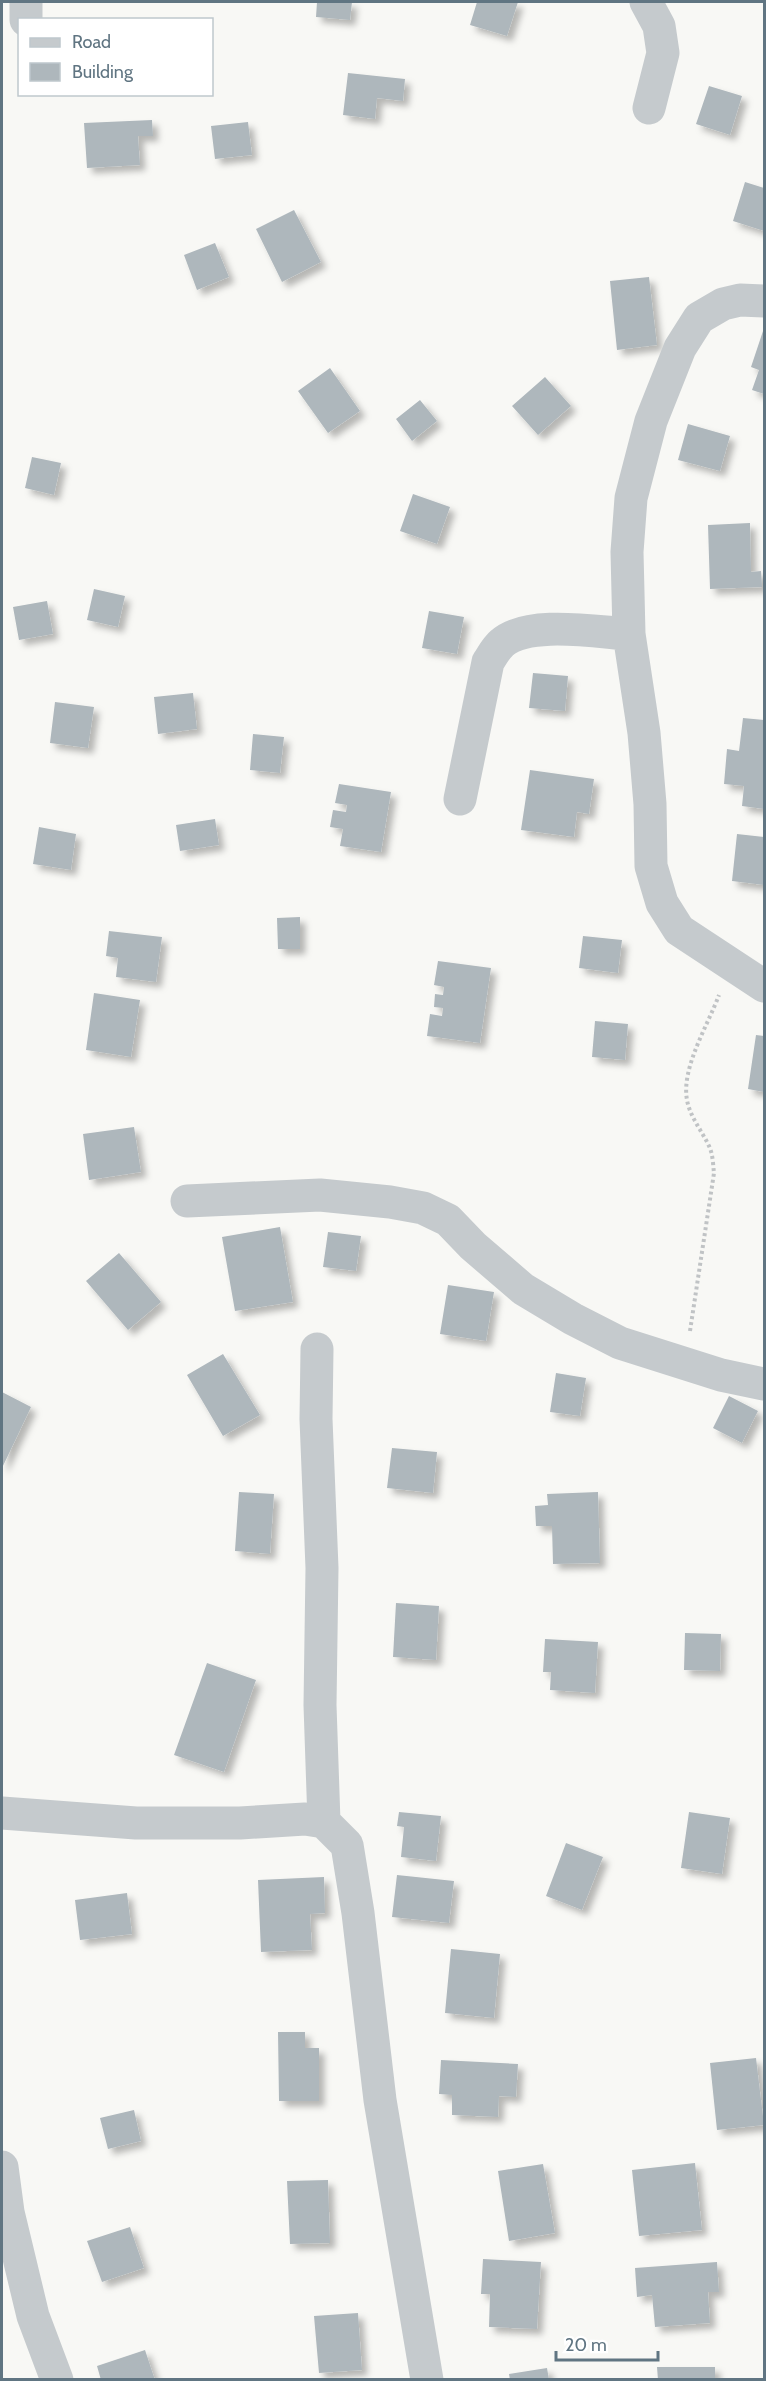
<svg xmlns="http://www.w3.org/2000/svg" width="766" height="2381" font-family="Cabin,sans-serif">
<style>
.building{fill:#aeb7bc;filter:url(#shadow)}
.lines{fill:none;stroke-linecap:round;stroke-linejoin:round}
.path{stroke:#c0c3c5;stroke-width:4;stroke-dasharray:3 3;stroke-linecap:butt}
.minor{stroke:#c5cacd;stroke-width:33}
</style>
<defs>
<filter id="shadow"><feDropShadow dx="5.5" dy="5.5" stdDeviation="3" flood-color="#0004"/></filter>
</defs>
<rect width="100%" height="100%" fill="#f8f8f5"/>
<!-- building -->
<path class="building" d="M317,2H352L350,20L316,17Z
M477,2H518L507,36L470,25Z
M348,73L405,79L403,101L377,98L375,119L343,115Z
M709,86L742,96L730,135L696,124Z
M152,120L153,136H138L140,165L87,168L84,123Z
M248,122L252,155L215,159L211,126Z
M745,182L764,188V231L733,221Z
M294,210L321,262L282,282L256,229Z
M215,243L229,277L197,290L184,255Z
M649,277L657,345L617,350L610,281Z
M764,328V394L752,390L759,370L751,367Z
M330,368L360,411L328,433L298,391Z
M545,377L571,406L538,435L512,406Z
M420,400L437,421L412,441L396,419Z
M688,424L730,436L720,471L678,460Z
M32,457L61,463L54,495L25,488Z
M413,494L450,507L437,544L400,531Z
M750,523L751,572L761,571L762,587L710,589L708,525Z
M94,589L125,596L118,627L87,620Z
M47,601L53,634L19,640L13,607Z
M429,611L464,617L457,654L422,648Z
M533,673L568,676L565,711L529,708Z
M193,693L197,729L158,734L154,697Z
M55,702L94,707L88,748L50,743Z
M743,718L764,720V809L742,806L744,786L724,784L727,749L739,751Z
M253,734L284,737L280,773L250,770Z
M530,770L594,779L589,814L577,812L574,837L521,830Z
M339,784L391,792L381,852L340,846L343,829L330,827L333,810L346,812L347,805L335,803Z
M215,819L219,845L180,851L176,825Z
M39,827L76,834L71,870L33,864Z
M737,834L764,837V885L732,881Z
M300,917V949H278L277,918Z
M109,931L162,937L156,982L116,977L118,958L106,956Z
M583,936L622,940L618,973L579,968Z
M438,961L491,968L480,1043L427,1036L430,1014L442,1016L443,1008L434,1007L435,994L443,995L444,987L434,985Z
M94,993L140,1000L131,1057L86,1050Z
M595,1021L628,1024L625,1060L592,1057Z
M756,1035L764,1036V1092L748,1089Z
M134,1127L141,1172L89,1180L83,1134Z
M280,1227L293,1302L235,1311L222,1237Z
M328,1232L361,1236L356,1271L323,1267Z
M119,1253L161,1302L128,1330L86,1281Z
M448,1285L494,1292L486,1341L440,1334Z
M223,1354L260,1415L223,1436L187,1375Z
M556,1373L586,1378L580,1416L550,1412Z
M2,1392L31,1407L2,1468Z
M729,1396L758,1411L742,1443L713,1428Z
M392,1448L437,1452L433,1493L387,1488Z
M239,1492L274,1494L270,1554L235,1551Z
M598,1492L600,1563L553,1564L552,1526H536L535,1506L548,1505L547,1494Z
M396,1603L439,1606L436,1660L393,1657Z
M685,1633L721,1634L720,1671L684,1670Z
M545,1639L598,1642L595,1693L550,1690L551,1672H543Z
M207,1663L256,1680L224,1772L174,1755Z
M399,1812L441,1816L436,1861L401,1857L404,1827L397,1826Z
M689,1812L730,1818L722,1874L681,1868Z
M566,1843L603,1857L582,1910L546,1896Z
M397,1875L454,1881L449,1923L392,1917Z
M324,1877L325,1913L310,1914L312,1950L261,1952L258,1880Z
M127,1893L132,1934L80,1940L75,1900Z
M451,1949L500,1954L494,2018L445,2013Z
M278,2032H305V2048H319V2101H279Z
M756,2058L764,2125L717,2130L710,2063Z
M441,2060L518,2064L516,2097L499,2096L498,2117L452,2115V2095L439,2094Z
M134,2110L141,2141L108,2149L100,2118Z
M695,2163L702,2230L639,2236L632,2170Z
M543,2164L555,2233L509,2241L498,2171Z
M328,2180L330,2243L290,2244L287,2181Z
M130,2227L144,2268L102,2282L87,2241Z
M483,2259L541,2262L537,2329L489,2327L490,2294H481Z
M717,2262L719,2292H708L710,2323L655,2327L652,2295L637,2297L635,2268Z
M358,2313L362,2370L319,2373L314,2316Z
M145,2350L155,2380H101L97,2366Z
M657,2367H715V2380H658Z
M547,2368L549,2380H510L509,2374Z"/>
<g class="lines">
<!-- path -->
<path class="path" d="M690,1331L714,1173C713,1165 713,1154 709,1146C702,1131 690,1117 687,1100C681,1068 708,1025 719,995"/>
<!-- minor -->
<path class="minor" d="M646,2L659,26L663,53L649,108
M26,20V2
M764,301L740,300L723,304L699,318L680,348L651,421L631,498L627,552L629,634L644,733L650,804L651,866L662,903L679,930L764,986
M460,799L488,662C492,656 496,648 502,643C528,620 596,632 629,634
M187,1201L320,1195L390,1202L423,1208L448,1220L473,1246L523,1289L573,1319L620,1343L721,1375L764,1384
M317,1349L316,1419L322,1568L320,1705L324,1822
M2,1813L136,1823H240L305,1819L324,1822L347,1845L358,1913L380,2100L427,2380
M2,2167L8,2212L33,2316L57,2380"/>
</g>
<!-- border -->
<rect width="766" height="2381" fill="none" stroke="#607582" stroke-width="6"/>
<!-- legend -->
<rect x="18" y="18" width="195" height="78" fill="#ffffff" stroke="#bfc8cd" stroke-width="1.5"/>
<rect x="30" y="38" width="30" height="9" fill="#c5cacd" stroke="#bfc8cd" stroke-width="1.5"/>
<text x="72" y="48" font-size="18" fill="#607582">Road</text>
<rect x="30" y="63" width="30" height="18" fill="#aeb7bc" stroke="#bfc8cd" stroke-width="1.5"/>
<text x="72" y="78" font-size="18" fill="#607582">Building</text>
<!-- scale -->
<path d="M556 2351v9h102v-9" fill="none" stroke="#607582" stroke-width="3"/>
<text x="565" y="2351" font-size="18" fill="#607582" stroke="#ffffff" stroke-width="4.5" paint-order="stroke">20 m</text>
</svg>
